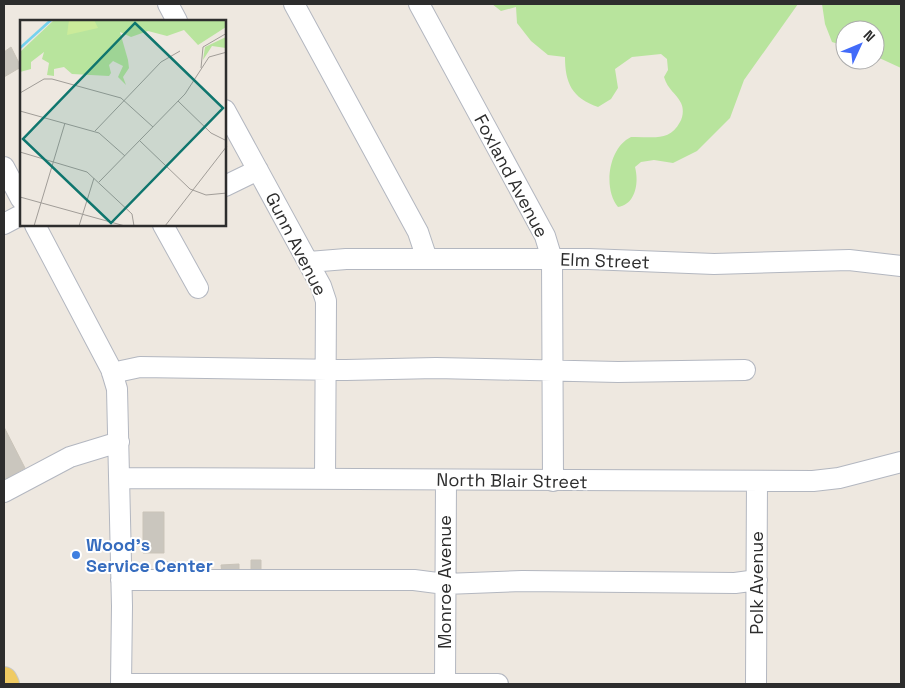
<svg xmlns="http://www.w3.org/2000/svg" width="905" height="688" font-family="'Space Grotesk',sans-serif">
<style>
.green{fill:#b8e49d}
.building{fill:#cac6be;stroke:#cac4b9}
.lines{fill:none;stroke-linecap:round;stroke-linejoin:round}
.minor-casing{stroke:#b3b7c0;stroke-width:22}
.major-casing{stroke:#c8c8c8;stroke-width:28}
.minor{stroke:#fff;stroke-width:20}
.major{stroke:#f0cb63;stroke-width:26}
.shop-dot{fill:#3f7fe0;stroke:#fff;stroke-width:2}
.labels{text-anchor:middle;stroke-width:4;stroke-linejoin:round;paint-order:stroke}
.street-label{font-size:18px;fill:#2d2d2d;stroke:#fff}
.shop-label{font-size:18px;font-weight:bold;fill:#366cbe;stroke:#fff;text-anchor:start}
.inset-river{fill:none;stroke:#75d2ef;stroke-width:2.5}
.inset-road{fill:none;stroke:#a19d98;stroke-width:1}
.view{fill:#0f766e;fill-opacity:0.15;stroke:#0f766e;stroke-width:2.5}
.inset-edge{fill:none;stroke:#2d2d2d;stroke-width:2.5}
</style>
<rect width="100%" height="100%" fill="#eee8e0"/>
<!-- green -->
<path class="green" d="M492,4H798L744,80L730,118L697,151L673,163L654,160L641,162L635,167C639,182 636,204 618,207C603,189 608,148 631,137C650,136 669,143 680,122C683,117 684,109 681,103C676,93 668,90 664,77L668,70L667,59L661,54L632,57L615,69L618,88L611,99L598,107C572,98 565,83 565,57L548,55L531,41L517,23L516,7L501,11Z
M822,4H901V68L875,56V30H845V46L832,42L825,24Z"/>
<!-- building -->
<path class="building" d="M11,47L21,67L4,77V52Z
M4,427L25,468L4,480Z
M143,512H164V553H143Z
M251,560H261V575H251Z
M166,562H176V578L166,577Z
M239,564V574H222L221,565Z"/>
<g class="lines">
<defs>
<path id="minor" d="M168,4L177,21
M294,4L418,232L427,259
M419,4L545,236L552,259L553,481
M225,110L321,286L326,301L325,479
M4,167L21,199
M225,186L258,170
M4,224L21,215
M35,225L111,369L117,389L122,606L121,684
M163,225L198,288
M309,262L346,259H589L714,264L849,260L901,266
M112,373L140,367L346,370L436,368L618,372L745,370
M120,478L813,481L839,478L901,462
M4,492L70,457L119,442
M121,580H414L445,584L522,581L735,583L757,580
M121,684H498
M445,684L446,480
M756,684L757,481"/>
<path id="major" d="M4,680L6,684"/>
</defs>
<!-- minor casing -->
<use href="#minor" class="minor-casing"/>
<!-- major casing -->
<use href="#major" class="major-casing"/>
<!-- minor -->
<use href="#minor" class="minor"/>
<!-- major -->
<use href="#major" class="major"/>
</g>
<!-- markers -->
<circle class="shop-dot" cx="76" cy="555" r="5"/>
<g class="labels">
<!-- street labels -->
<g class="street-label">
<text transform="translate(511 176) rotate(62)" y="6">Foxland Avenue</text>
<text transform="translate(296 244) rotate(63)" y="6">Gunn Avenue</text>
<text transform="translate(605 261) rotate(2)" y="6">Elm Street</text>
<text transform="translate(512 481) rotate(1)" y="6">North Blair Street</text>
<text transform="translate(445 582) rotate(-90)" y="6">Monroe Avenue</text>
<text transform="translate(757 583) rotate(-90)" y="6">Polk Avenue</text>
</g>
<!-- shop labels -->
<g class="shop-label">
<text x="86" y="551">Wood's<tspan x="86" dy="21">Service Center</tspan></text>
</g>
</g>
<!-- overview -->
<g transform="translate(20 20)">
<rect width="206" height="206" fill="#eee8e0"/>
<path d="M34,0H206V7L178,25L164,10L147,16L128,11L111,17L100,12L108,40L109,48L103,57L106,65L98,57L103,46L93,41L89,45L91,53L89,56L52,54L44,47L34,49V56L27,55L29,43L22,39L24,32L11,42V49L0,52V32ZM206,17V28L192,26L183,40L185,27Z" fill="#b8e49d"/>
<path d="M49,0H74L78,8L47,15Z" fill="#cbeb9a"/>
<path class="inset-river" d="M0,28L31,0"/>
<path class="inset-road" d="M181,48L183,27L207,13M0,73L24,59H32L101,78L133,107M158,81L191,113L207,121M0,91L79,113L105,136M75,111L141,42L160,31M120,121L170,169L186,175L207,173M0,132L67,152L112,194L114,206M79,162L165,74L189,37L207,32M0,177L105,206M106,188L184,107M14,206L45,103M59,206L74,158M145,206L207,126"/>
<path class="view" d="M115,3L203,88L91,203L3,119Z"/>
<rect width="206" height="206" class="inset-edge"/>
</g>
<!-- border -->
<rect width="905" height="688" fill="none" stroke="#2d2d2d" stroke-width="10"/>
<!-- north arrow -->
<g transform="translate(860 45) rotate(46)"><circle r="24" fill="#ffffff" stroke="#ababab"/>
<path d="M0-4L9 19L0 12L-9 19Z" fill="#426bf9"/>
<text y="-8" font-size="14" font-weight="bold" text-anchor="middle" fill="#2d2d2d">N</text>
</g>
</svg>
